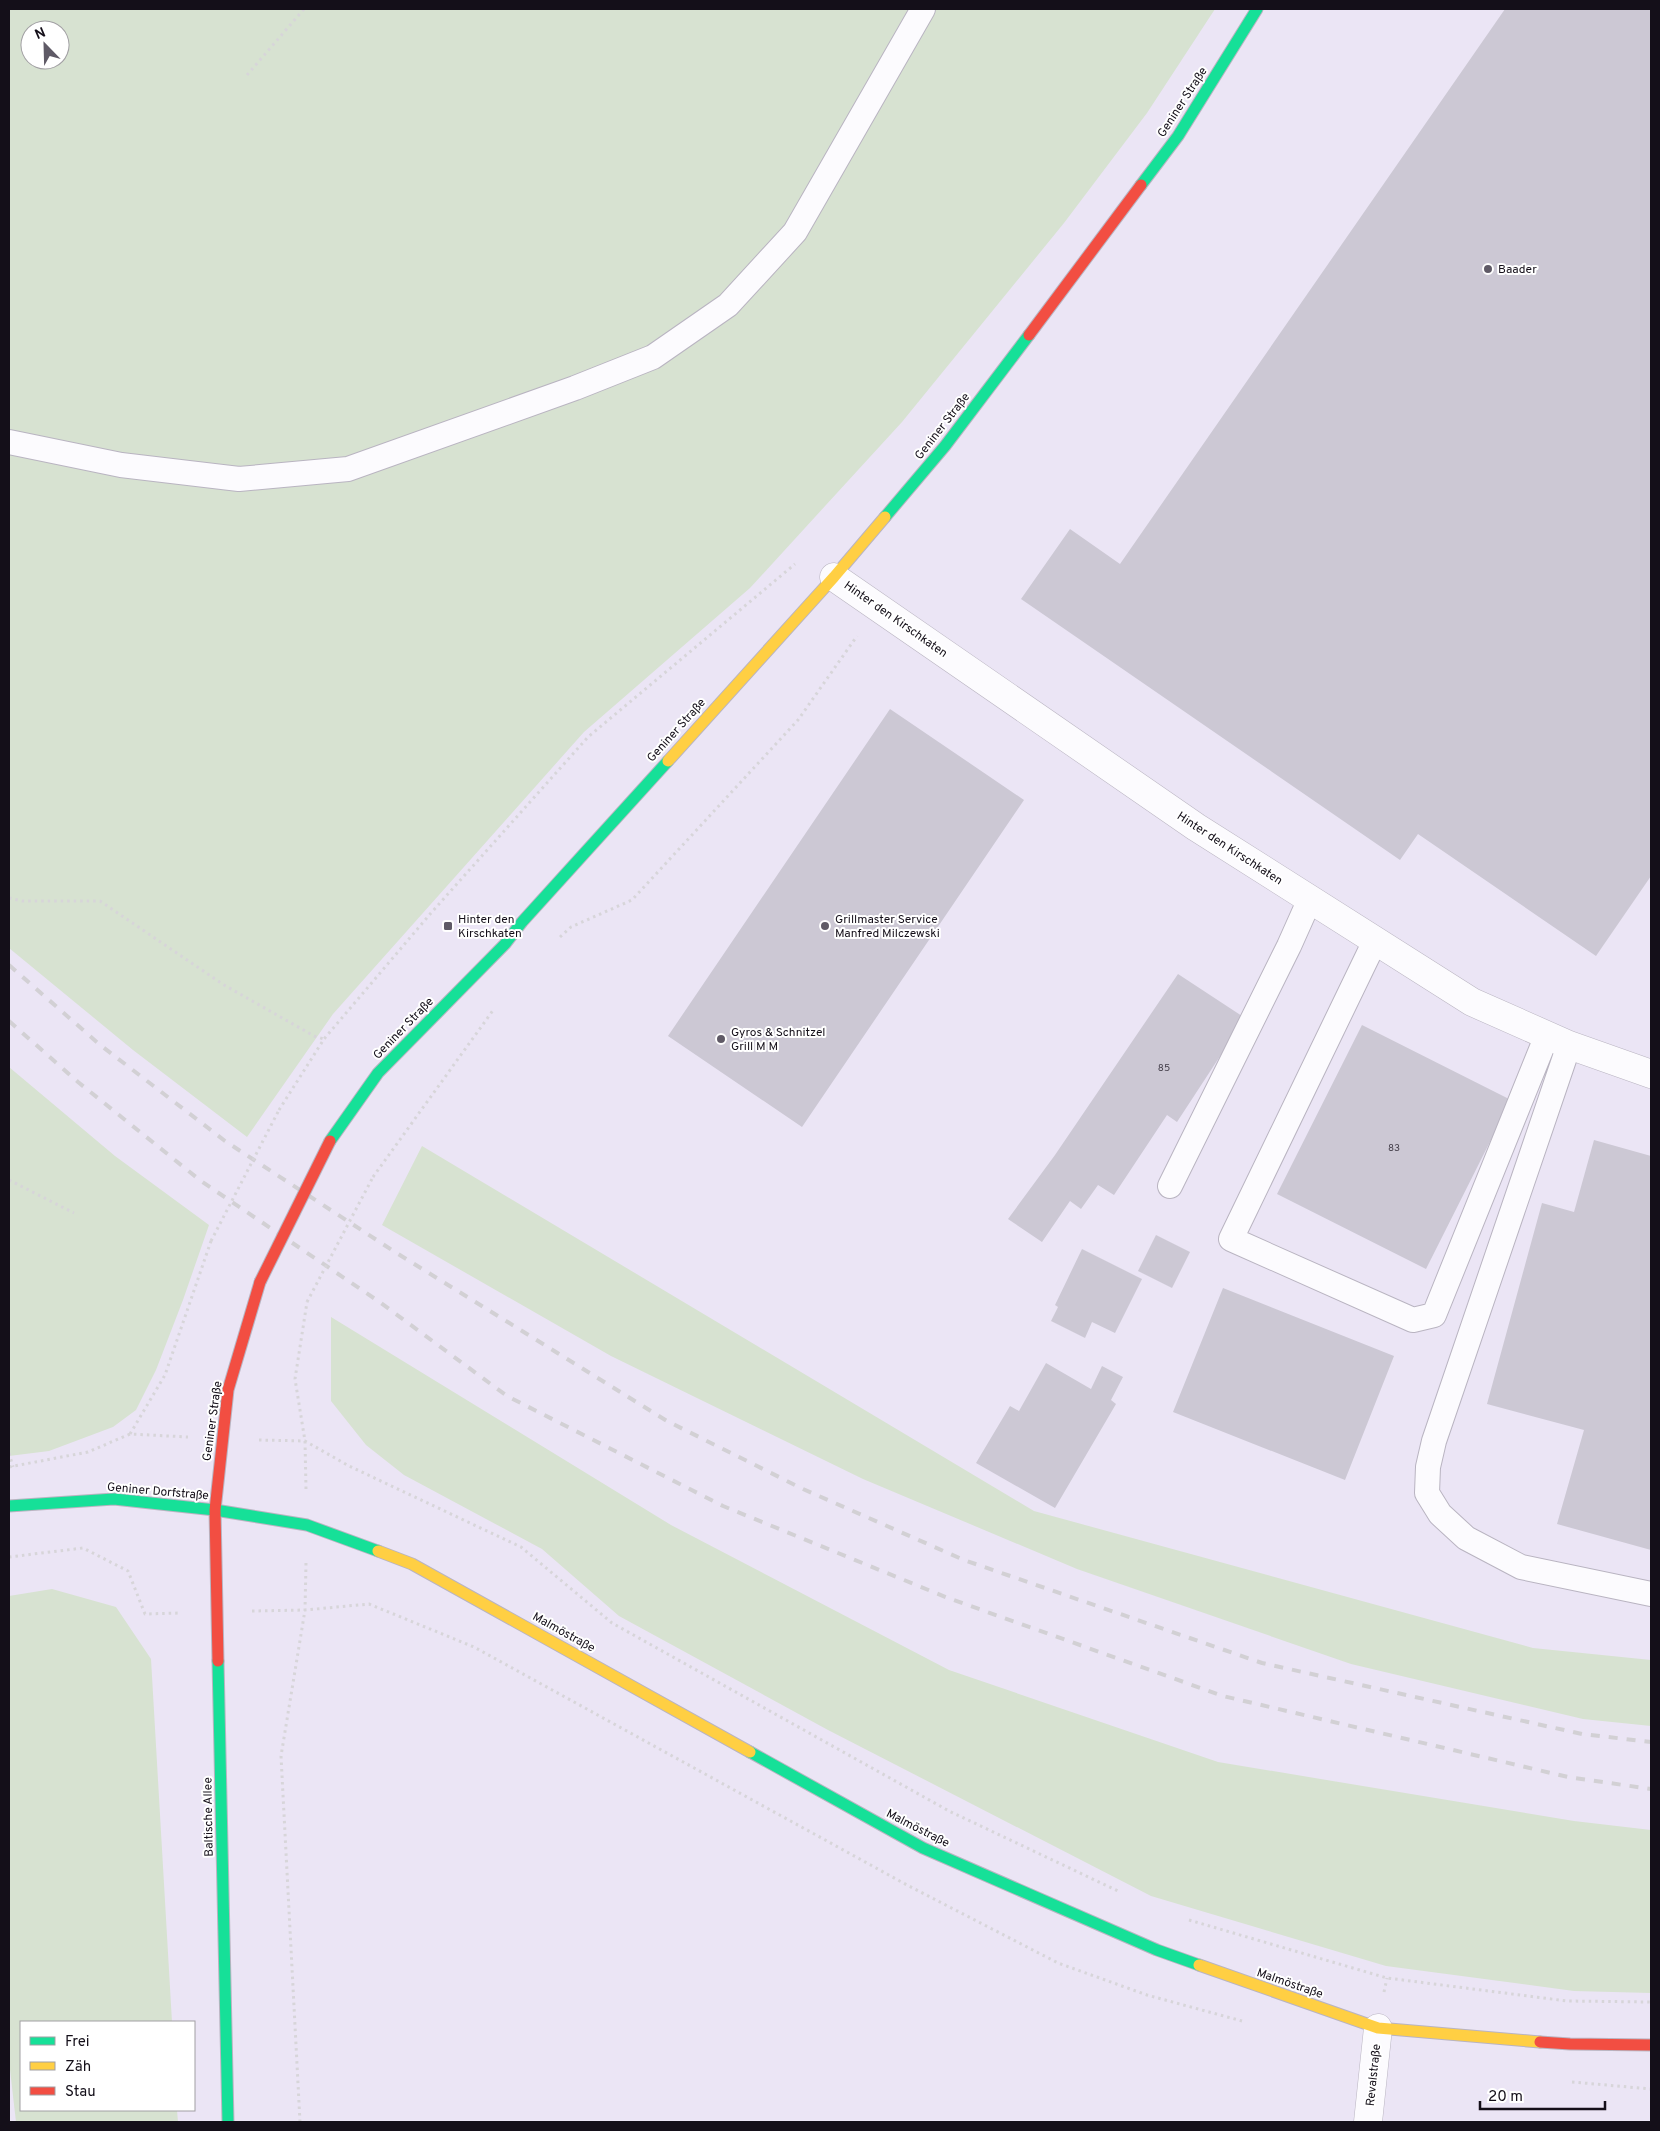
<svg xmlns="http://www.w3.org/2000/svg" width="1660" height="2131" font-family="Overpass,sans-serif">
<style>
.green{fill:#d7e2d1;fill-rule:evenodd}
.building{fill:#ccc8d4}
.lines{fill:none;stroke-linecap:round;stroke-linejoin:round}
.lane-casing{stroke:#b9b4c1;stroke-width:26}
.street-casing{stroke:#b9b4c1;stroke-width:29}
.fast-casing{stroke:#b9b4c1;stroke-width:13}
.slow-casing{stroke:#b9b4c1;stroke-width:13}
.jam-casing{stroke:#b9b4c1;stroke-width:13}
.path{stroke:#d7d5d9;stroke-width:3;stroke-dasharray:2.5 4;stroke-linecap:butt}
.lane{stroke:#fcfbfe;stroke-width:24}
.street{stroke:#fcfbfe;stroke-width:28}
.fast{stroke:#16e098;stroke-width:11}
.slow{stroke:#ffcf43;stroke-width:11}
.jam{stroke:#f24e42;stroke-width:11}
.rail{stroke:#d2d0d4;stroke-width:4;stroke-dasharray:9 9;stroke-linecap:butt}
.jam-bridge-casing{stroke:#b9b4c1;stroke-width:13;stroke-linecap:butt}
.path-bridge{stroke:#d7d5d9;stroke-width:3;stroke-dasharray:2.5 4;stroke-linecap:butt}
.jam-bridge{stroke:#f24e42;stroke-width:11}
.poi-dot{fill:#5f5a66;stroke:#fff;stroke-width:2}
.labels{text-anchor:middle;stroke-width:4;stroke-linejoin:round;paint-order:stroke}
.number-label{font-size:10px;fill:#423d48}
.street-label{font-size:12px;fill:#140f19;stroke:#fff}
.poi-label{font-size:12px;fill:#140f19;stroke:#fff;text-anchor:start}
</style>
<rect width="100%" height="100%" fill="#ebe5f5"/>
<!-- green -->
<path class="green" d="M9,9H1215L1147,113L1064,223L902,422L750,588L584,732L333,1014L247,1137L133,1050L9,948ZM30,30H60V60H30Z
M9,1067L115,1156L209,1225L183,1300L156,1370L136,1410L113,1427L49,1451L9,1456Z
M422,1146L1034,1511L1533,1648L1651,1660V1726L1583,1719L1351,1664L1077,1569L863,1479L611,1356L382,1225Z
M331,1317L671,1525L949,1670L1218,1762L1574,1821L1651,1830V1993L1574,1991L1386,1966L1151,1896L828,1730L619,1616L542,1549L404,1475L366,1445L331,1401Z
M52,1589L116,1607L151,1659L172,2022H21V2110H177L178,2122H16L9,2061V1596Z"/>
<!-- building -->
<path class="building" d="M1505,9H1651V876L1596,956L1418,834L1400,860L1021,599L1070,529L1120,564Z
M890,709L1024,800L802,1127L668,1036Z
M1178,974L1245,1018L1177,1122L1167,1115L1114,1195L1098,1185L1081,1209L1070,1201L1042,1242L1008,1219L1055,1155Z
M1362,1025L1511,1100L1426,1269L1277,1194Z
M1594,1140L1651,1156V1550L1557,1524L1584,1430L1487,1404L1542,1203L1574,1212Z
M1156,1235L1190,1252L1172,1288L1138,1271Z
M1082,1249L1142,1279L1115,1333L1092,1322L1085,1338L1051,1321L1058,1307L1055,1305Z
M1223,1288L1394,1356L1345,1480L1173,1412Z
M1046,1363L1091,1389L1102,1366L1123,1377L1111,1400L1116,1404L1055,1508L976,1463L1010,1406L1019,1411Z"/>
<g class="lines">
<defs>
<path id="lane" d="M9,442L121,465L239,479L348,469L575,388L653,357L728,305L795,232L923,9
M1375,941L1231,1239L1413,1320L1434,1315L1547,1035
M1569,1045L1434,1441L1428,1467L1427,1493L1440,1514L1466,1538L1521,1567L1651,1594
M1170,1186L1289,946L1310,899"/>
<path id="street" d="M834,577L1196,827L1472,1002L1569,1045L1651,1074
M1368,2122L1378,2028"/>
<path id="fast" d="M1141,185L1178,136L1257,9
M885,517L945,446L1029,335
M330,1141L378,1073L505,944L522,922L668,761
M9,1506L114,1499L215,1510L307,1525L378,1551
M218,1661L228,2122
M750,1752L923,1848L1157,1950L1199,1965"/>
<path id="slow" d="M668,761L834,577L885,517
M378,1551L412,1564L750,1752
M1199,1965L1378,2028L1540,2042"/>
<path id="jam" d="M1029,335L1141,185
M218,1661L215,1510L228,1390L260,1282
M1540,2042L1570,2044L1651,2045"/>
</defs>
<!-- lane casing -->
<use href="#lane" class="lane-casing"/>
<!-- street casing -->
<use href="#street" class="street-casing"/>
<!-- fast casing -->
<use href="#fast" class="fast-casing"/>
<!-- slow casing -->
<use href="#slow" class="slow-casing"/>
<!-- jam casing -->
<use href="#jam" class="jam-casing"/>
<!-- path -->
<path class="path" d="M247,75L304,9
M9,898L22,901H100L224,985L314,1036L324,1039
M560,937L571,927L632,900L798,720L857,636
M279,1110L324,1039L431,913L588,737L795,564
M373,1177L494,1009
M9,1180L74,1213
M130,1434L165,1375L211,1241
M259,1440L305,1441L349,1466L521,1547L612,1623L949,1811L1118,1891
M9,1453L13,1467
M9,1467L88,1452L130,1434L188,1437
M306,1489L305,1441L295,1379L307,1302
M9,1557L83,1548L128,1571L145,1614L180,1613
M252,1611L305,1610L369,1604L474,1647L907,1885L1058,1963L1147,1995L1242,2021
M1189,1920L1387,1978L1567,2001L1651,2002
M1384,1992L1387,1978
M1572,2082L1651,2089
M300,2122L281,1756L305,1610L306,1563"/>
<!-- lane -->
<use href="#lane" class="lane"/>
<!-- street -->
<use href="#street" class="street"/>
<!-- fast -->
<use href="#fast" class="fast"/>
<!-- slow -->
<use href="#slow" class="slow"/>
<!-- jam -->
<use href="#jam" class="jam"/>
<!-- rail -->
<path class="rail" d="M9,965L99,1044L225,1141L395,1252L667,1421L803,1489L964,1560L1262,1663L1582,1734L1651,1742
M9,1021L78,1082L201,1181L381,1303L507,1396L723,1506L948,1598L1223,1696L1568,1777L1651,1789"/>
<defs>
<path id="jam-bridge" d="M260,1282L330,1141"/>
</defs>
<!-- jam-bridge casing -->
<use href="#jam-bridge" class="jam-bridge-casing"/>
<!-- path-bridge -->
<path class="path-bridge" d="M211,1241L279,1110
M307,1302L373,1177"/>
<!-- jam-bridge -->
<use href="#jam-bridge" class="jam-bridge"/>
</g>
<!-- markers -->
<g class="poi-dot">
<circle cx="1488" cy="269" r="5"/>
<rect x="443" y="921" width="10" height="10" rx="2.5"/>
<circle cx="825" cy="926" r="5"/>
<circle cx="721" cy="1039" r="5"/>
</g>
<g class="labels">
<!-- number labels -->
<g class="number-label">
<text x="1164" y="1071">85</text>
<text x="1394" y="1151">83</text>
</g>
<!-- street labels -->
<g class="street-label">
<text transform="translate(1182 102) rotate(-57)" y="4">Geniner Straße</text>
<text transform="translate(942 426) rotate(-52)" y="4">Geniner Straße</text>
<text transform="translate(896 619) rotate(35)" y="4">Hinter den Kirschkaten</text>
<text transform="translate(676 730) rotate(-48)" y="4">Geniner Straße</text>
<text transform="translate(1230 848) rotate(33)" y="4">Hinter den Kirschkaten</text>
<text transform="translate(403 1028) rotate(-46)" y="4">Geniner Straße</text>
<text transform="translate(212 1421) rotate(-82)" y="4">Geniner Straße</text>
<text transform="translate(158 1491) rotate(5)" y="4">Geniner Dorfstraße</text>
<text transform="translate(564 1632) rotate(29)" y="4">Malmöstraße</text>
<text transform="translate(208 1817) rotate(-91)" y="4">Baltische Allee</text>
<text transform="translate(918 1828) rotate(27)" y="4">Malmöstraße</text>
<text transform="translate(1290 1983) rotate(19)" y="4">Malmöstraße</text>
<text transform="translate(1373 2075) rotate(-84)" y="4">Revalstraße</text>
</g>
<!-- poi labels -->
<g class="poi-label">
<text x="1498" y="273">Baader</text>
<text x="458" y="923">Hinter den<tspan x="458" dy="14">Kirschkaten</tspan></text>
<text x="835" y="923">Grillmaster Service<tspan x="835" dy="14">Manfred Milczewski</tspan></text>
<text x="731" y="1036">Gyros &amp; Schnitzel<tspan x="731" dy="14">Grill M M</tspan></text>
</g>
</g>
<!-- border -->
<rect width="1660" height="2131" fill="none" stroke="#140f19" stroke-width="20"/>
<!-- legend -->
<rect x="20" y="2021" width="175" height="90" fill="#ffffff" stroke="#a19fa3"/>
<rect x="30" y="2037" width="25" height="8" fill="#16e098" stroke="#a19fa3"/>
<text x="65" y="2046" font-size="15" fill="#140f19">Frei</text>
<rect x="30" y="2062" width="25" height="8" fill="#ffcf43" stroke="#a19fa3"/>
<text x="65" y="2071" font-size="15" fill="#140f19">Zäh</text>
<rect x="30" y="2087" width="25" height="8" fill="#f24e42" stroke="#a19fa3"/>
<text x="65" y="2096" font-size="15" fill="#140f19">Stau</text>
<!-- north arrow -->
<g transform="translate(45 45) rotate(337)"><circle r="24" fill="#ffffff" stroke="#a19fa3"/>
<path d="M0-4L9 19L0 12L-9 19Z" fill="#5f5a66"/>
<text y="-8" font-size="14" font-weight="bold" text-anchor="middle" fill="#140f19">N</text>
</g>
<!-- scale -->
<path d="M1480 2101v8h125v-8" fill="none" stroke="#140f19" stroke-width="2.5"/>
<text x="1488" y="2101" font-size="15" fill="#140f19" stroke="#ffffff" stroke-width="4" paint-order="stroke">20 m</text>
</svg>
